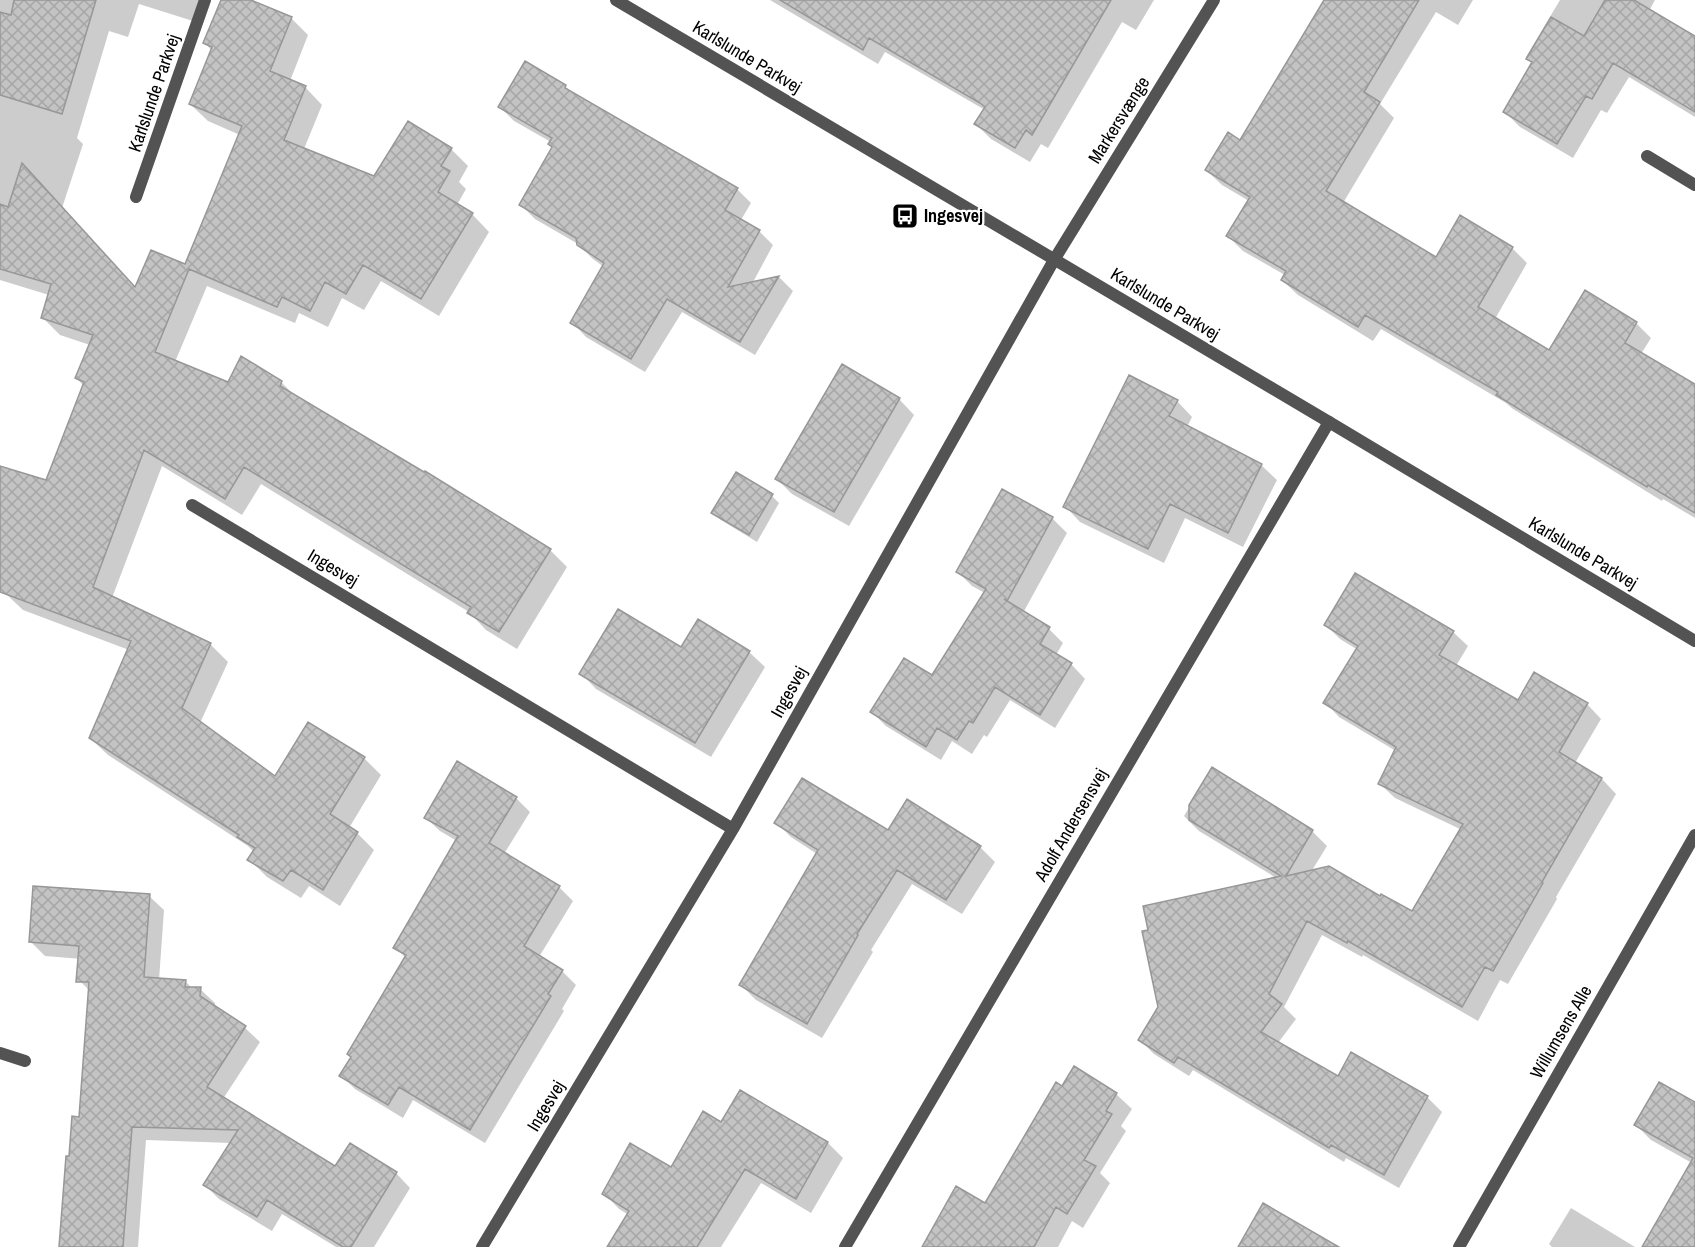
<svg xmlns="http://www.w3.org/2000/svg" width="1695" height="1247" font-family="'Archivo Narrow',sans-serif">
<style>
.shadow{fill:#0003}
.building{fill:url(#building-cross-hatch);stroke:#979797;stroke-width:1.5}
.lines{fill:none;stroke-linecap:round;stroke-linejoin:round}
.service{stroke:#535353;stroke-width:12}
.minor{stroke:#535353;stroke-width:12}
.tertiary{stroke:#535353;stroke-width:12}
.labels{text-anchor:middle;stroke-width:4.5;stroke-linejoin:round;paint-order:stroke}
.street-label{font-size:18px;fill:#000;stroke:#fff}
.poi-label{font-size:18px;font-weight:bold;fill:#000;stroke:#fff;text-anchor:start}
</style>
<defs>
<pattern id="building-cross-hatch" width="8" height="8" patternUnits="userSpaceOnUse" patternTransform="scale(1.5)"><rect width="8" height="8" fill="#c3c3c3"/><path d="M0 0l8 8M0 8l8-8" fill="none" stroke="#a6a6a6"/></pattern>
</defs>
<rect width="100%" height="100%" fill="#fff"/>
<!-- shadow -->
<path class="shadow" d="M0,0H200L193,21L139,4L128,37L109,31L77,138L83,144L62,208L136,289L186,266L240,135L208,121L190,104L212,51L205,43L223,0H247L291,18L308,35L290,81L305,87L322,105L304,149L375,178L451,149L468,166L459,182L466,189L457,205L472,214L489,232L439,316L381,281L364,310L342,298L328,327L299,313L295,323L207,286L175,362L229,384L241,359L282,383L298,399L550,550L567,567L517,649L486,630L469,612L261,484L242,515L162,466L112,598L210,644L228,662L200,723L275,778L364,758L381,775L349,828L357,833L374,850L340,906L309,886L301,898L267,877L249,859L254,852L248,846L108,755L90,738L129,650L23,610L5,593L84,386L76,378L90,345L60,335L43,318L49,295L0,280Z
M770,0H1154L1136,30L1122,22L1048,148L1041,144L1030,162L991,139L976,124L985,110L885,52L878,64Z
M1325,0H1473L1458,25L1436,12L1380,104L1394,118L1343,203L1436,259L1512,248L1527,263L1495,319L1549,352L1636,323L1651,338L1641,354L1695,386V518L1663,499L1662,501L1513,409L1506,403L1381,329L1373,341L1298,295L1282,280L1285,275L1243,251L1228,236L1249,201L1222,185L1206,170L1240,142Z
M1560,0H1655L1649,11L1695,38V117L1629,77L1607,113L1601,110L1573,158L1520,127L1505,112L1533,64L1526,57Z
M565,86L575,96L737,189L751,203L741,220L759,231L773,245L752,284L779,277L793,291L755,355L682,312L645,372L586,337L572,322L604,267L593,259L578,244L535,219L521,205L554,148L551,142L514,121L500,107Z
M899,399L914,415L849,526L792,494L777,479Z
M1177,401L1192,417L1187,427L1261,465L1277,480L1243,547L1185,518L1164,563L1080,522L1065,506Z
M1003,491L1052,518L1067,533L1023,613L1049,629L1063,643L1056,655L1071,664L1085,679L1055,728L1010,700L987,737L984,735L972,754L952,741L941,760L886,726L872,712L933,678L985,593L972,586L958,572Z
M772,496L779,503L757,542L721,520L713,513Z
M1326,625L1453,632L1468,646L1456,666L1518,702L1587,704L1601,719L1575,763L1602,779L1616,794L1556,897L1557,899L1508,984L1500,980L1478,1021L1363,955L1362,957L1322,935L1284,1007L1296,1019L1278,1043L1338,1078L1352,1054L1428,1098L1442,1112L1399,1188L1346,1158L1344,1162L1193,1070L1189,1076L1154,1054L1140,1040L1278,879L1199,831L1184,816L1212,769L1312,831L1327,846L1311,872L1381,898L1413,913L1462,830L1395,798L1380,784L1396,751L1339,717L1325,702L1358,650L1340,639Z
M682,649L749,652L765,667L711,757L596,689L581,673Z
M516,798L530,812L504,854L559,887L573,901L539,957L562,971L576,985L562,1009L564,1011L485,1143L413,1100L403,1118L355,1089L341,1075L406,958L395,947L457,841L440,831L426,818Z
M776,822L888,832L980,847L995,862L962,914L912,884L871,950L873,952L822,1038L756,1000L741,985L817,854L791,837Z
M149,896L164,910L159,980L185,981L192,988L200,989L215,1003V1007L245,1028L260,1042L223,1099L336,1168L396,1173L410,1188L374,1247H336L282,1214L272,1231L219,1199L205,1185L231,1143L146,1140L138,1247H60L71,1158L81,1118L90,991L80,981L82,959L45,956L31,942Z
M1062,1088L1116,1094L1132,1109L1121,1126L1126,1131L1100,1173L1110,1183L1083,1228L1072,1221L1058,1247H923L986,1205Z
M740,1092L828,1143L843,1158L811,1213L761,1183L721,1247H609L629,1215L619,1209L604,1193L671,1169L722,1124Z
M1695,1104V1247H1644L1692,1163L1651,1140L1636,1125Z
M1571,1208L1635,1247H1552L1549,1244Z"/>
<!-- building -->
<path class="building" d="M14,0H96L62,114L0,95V12L11,15Z
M221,0H251L292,17L270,71L306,86L284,140L374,176L408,121L452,148L441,166L450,171L438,192L473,213L421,299L363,265L346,294L325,282L310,311L282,297L277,307L189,269L155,352L228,382L241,356L282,381L280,386L424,472L425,471L551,549L499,632L467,613L471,607L244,467L225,499L144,450L93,587L211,643L182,708L275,776L308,722L365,757L330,814L358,832L323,890L291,870L283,881L247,860L255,848L237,837L239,835L89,738L131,641L0,592V466L46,480L84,382L75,378L93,335L41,318L51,284L0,269V204L8,207L22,163L135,287L151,250L185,264L242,126L189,104L212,47L203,43Z
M780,0H1111L1032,135L1026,130L1015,148L974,124L985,107L980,103L869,38L863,50Z
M1324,0H1419L1364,92L1380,102L1326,191L1436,257L1460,215L1513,247L1478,307L1549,350L1585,290L1637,322L1625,343L1695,384V513L1648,485L1647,487L1496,395L1498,392L1365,315L1358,327L1281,280L1286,271L1226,236L1250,197L1205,170L1228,132L1240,140Z
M1605,0H1634L1695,36V112L1613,63L1592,99L1586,96L1557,144L1503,112L1532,62L1526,59L1551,17L1584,36Z
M525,61L566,85L565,88L738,188L725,210L760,230L728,287L779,276L740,342L667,299L631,359L570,323L604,263L577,245L576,238L519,205L552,147L548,144L552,138L498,107Z
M842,364L900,398L834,512L775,479Z
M1129,375L1178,400L1169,416L1262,464L1228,533L1170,504L1148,549L1063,507Z
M736,472L773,494L749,535L711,513Z
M1002,489L1053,517L1007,601L1004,599L1050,627L1040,644L1072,663L1040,715L995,687L973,723L969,721L957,740L937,728L926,747L870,712L904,658L932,675L986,589L956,572Z
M1355,573L1454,631L1439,655L1518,700L1534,672L1588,703L1559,752L1602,778L1542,882L1543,883L1493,971L1485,967L1462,1007L1348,941L1347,943L1307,921L1269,994L1282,1004L1261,1032L1338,1076L1351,1052L1428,1096L1384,1175L1331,1145L1329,1148L1178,1057L1174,1063L1138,1040L1158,1007L1142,931L1148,930L1143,906L1281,876L1189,820V805L1212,767L1313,830L1286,876L1329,866L1380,896L1381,894L1412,911L1463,824L1378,784L1396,747L1323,703L1358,646L1324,625Z
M618,609L681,647L698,619L750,651L695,743L579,674Z
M457,761L517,797L489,843L560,886L524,946L563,970L548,994L551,996L470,1130L399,1087L388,1105L339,1076L351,1057L347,1054L406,955L393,948L458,836L424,818Z
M802,778L888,830L907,799L981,846L946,900L897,870L857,934L858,935L807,1024L739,985L818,850L774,823Z
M33,886L150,894L144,977L186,980L185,987H201L200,996L246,1026L207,1087L335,1166L350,1143L397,1172L351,1247H343L267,1200L257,1217L203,1185L238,1130L132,1127L123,1247H59L66,1156H69L72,1116L79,1117L89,982H76L79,946L29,942Z
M1074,1066L1117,1093L1106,1111L1112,1114L1084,1160L1096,1166L1067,1214L1056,1207L1034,1247H922L956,1186L985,1203L1056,1082L1062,1086Z
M1659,1082L1695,1102V1247H1642L1693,1158L1634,1125Z
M740,1090L828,1142L796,1199L745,1169L697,1247H607L629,1211L602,1194L630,1143L671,1167L703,1111L721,1122Z
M1263,1203L1339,1247H1238Z"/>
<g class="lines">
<!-- service -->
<path class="service" d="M136,197L205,0"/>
<!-- minor -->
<path class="minor" d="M1647,156L1695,185
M192,505L733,829
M0,1053L25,1061
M482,1247L733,829L1054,260L1214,0
M845,1247L1329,422
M1459,1247L1695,835"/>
<!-- tertiary -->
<path class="tertiary" d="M616,0L1329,422L1695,641"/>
</g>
<!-- icons -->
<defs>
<symbol id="bus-square" viewBox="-11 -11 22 22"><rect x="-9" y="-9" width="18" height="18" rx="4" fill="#000" stroke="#fff"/><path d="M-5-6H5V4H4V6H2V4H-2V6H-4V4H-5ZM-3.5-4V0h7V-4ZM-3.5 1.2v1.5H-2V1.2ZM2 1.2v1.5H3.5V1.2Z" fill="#fff"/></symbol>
</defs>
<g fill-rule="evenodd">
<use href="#bus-square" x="890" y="201" width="30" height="30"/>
</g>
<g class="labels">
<!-- street labels -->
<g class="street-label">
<text transform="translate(747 57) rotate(31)" y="6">Karlslunde Parkvej</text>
<text transform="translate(154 93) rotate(-71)" y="6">Karlslunde Parkvej</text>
<text transform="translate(1119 120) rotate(-58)" y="6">Markersvænge</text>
<text transform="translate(1165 304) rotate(31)" y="6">Karlslunde Parkvej</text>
<text transform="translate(1583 553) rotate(31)" y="6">Karlslunde Parkvej</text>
<text transform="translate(333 568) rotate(31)" y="6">Ingesvej</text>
<text transform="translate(789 692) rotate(-61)" y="6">Ingesvej</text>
<text transform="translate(1071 825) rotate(-60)" y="6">Adolf Andersensvej</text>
<text transform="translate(1561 1032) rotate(-60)" y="6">Willumsens Alle</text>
<text transform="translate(546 1106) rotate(-59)" y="6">Ingesvej</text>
</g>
<!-- poi labels -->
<g class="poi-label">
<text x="924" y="222">Ingesvej</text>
</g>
</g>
</svg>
